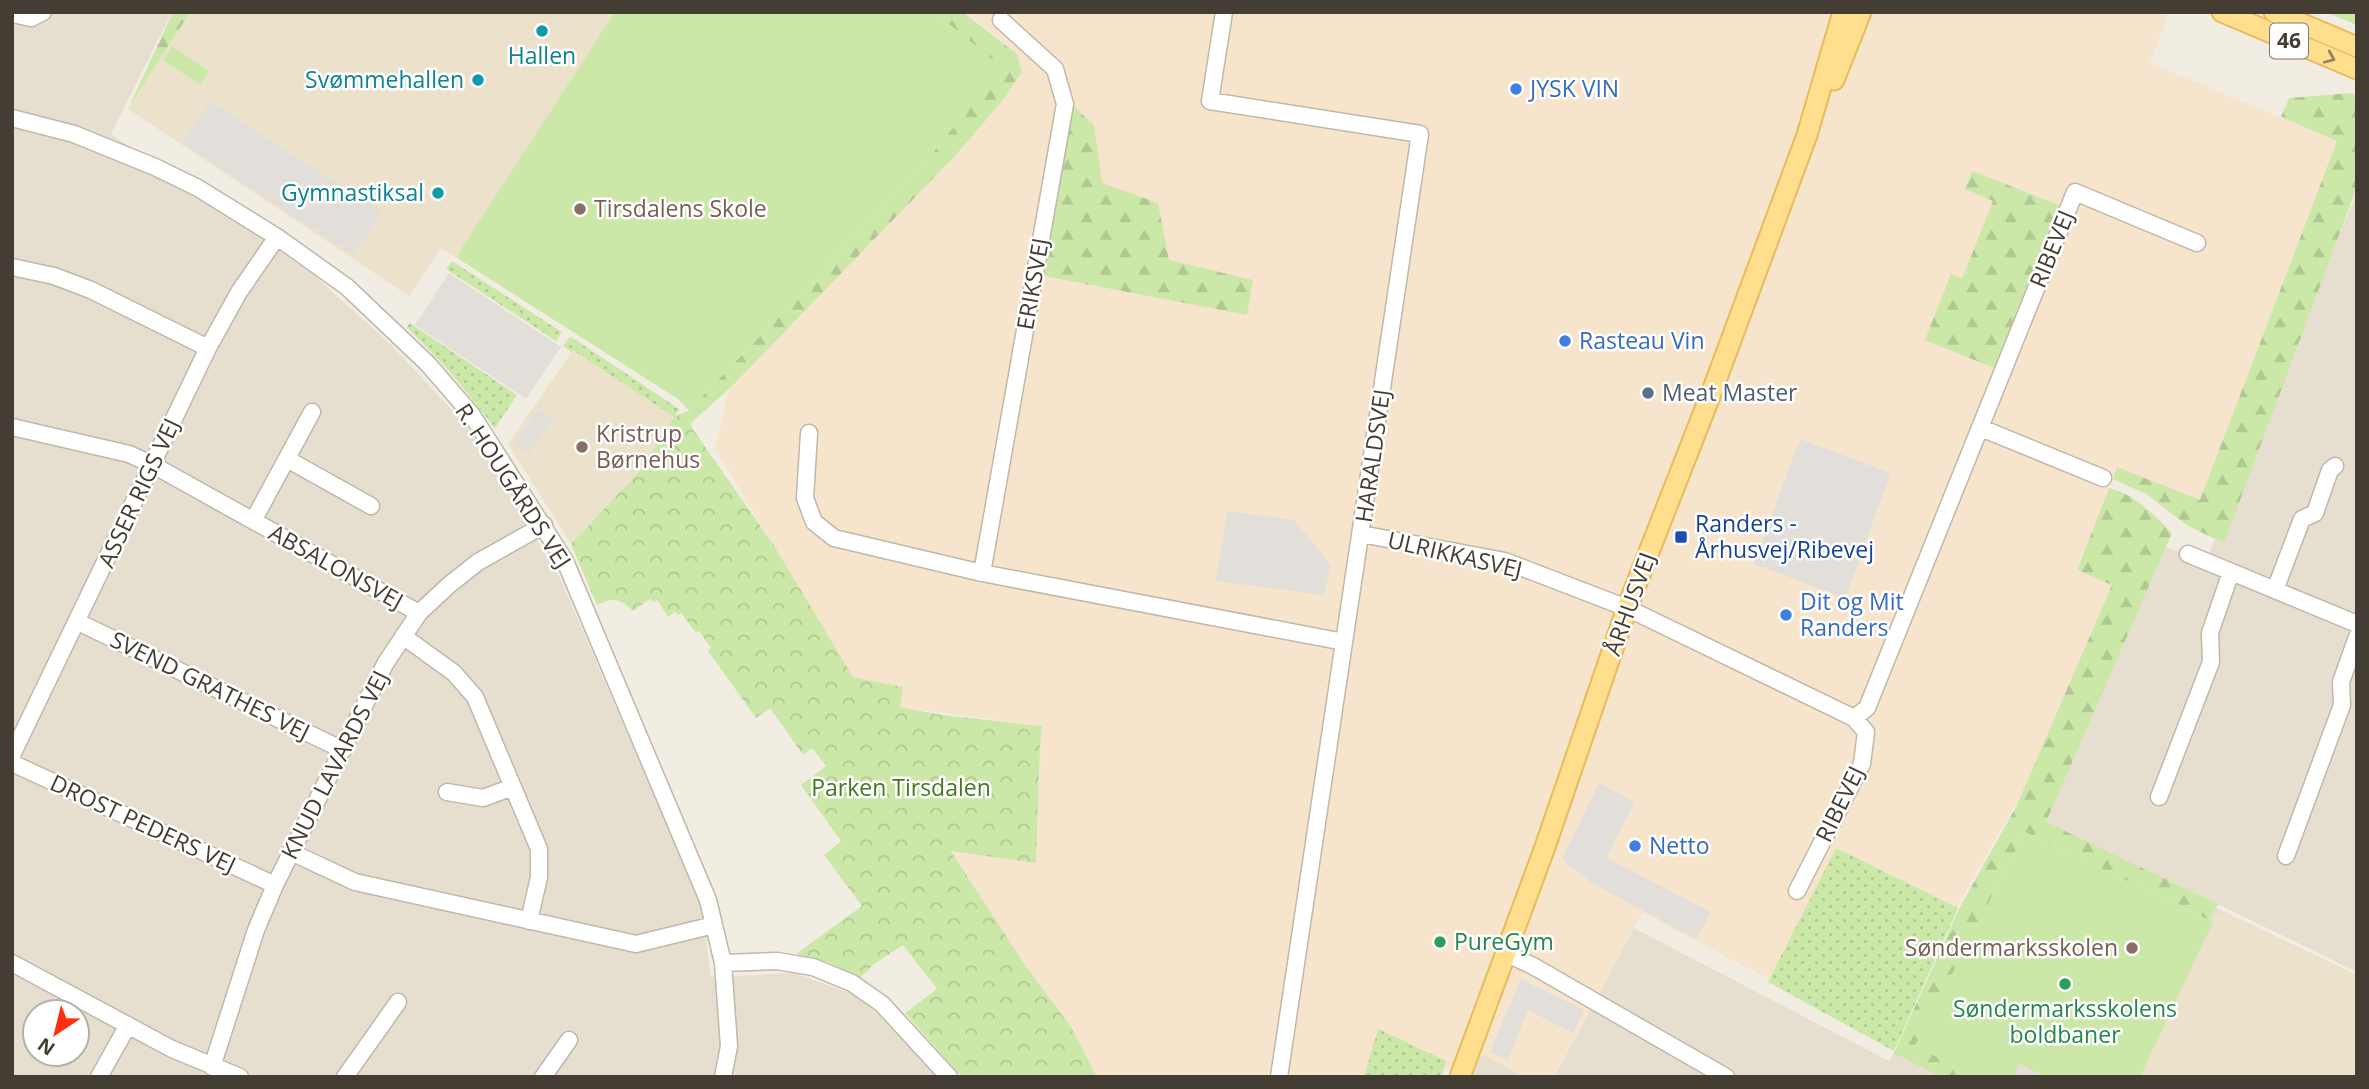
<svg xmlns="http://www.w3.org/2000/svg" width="2369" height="1089" font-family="'Open Sans',sans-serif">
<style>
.residential{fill:#e6dfd0;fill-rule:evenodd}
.commercial{fill:#f6e4cc}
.education{fill:#ece2cc}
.grass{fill:url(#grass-dots)}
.forest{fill:url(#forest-firs)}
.park{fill:url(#park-crowns)}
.pitch{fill:#cce8a9}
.parking{fill:#e2dfdb}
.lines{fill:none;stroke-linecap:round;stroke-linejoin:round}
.minor-casing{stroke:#c0b8a8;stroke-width:19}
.major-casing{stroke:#e7bc5b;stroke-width:23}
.minor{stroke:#fff;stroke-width:16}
.major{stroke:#ffde8e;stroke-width:19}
.oneway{stroke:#98855c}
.culture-dot{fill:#0f9aa8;stroke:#fff;stroke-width:2.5}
.shop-dot{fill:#3f7fe0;stroke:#fff;stroke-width:2.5}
.education-dot{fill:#8d6e63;stroke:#fff;stroke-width:2.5}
.service-dot{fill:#5c6f8a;stroke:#fff;stroke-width:2.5}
.transit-dot{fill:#1a4fb4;stroke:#fff;stroke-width:2.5}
.leisure-dot{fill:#2e9e5b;stroke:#fff;stroke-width:2.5}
.labels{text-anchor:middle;stroke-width:5;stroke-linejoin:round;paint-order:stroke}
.shield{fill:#fff;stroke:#7c7770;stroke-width:2}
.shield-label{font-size:21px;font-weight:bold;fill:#443d33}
.culture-label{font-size:23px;fill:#0d838f;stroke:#fff;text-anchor:end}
.shop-label{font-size:23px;fill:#366cbe;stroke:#fff;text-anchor:start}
.education-label{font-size:23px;fill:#785e54;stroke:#fff;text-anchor:start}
.street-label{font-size:23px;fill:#443d33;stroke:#fff}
.service-label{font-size:23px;fill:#4e5e75;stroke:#fff;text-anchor:start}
.transit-label{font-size:23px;fill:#164399;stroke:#fff;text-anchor:start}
.park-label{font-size:23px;fill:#457725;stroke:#fff}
.leisure-label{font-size:23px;fill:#27864d;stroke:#fff;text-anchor:start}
</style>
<defs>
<pattern id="grass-dots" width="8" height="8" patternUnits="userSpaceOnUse" patternTransform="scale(1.75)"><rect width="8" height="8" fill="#cce8a9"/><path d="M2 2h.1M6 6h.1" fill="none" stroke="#b0c892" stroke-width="1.8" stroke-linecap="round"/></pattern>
<pattern id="forest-firs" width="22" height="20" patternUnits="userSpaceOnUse" patternTransform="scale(1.75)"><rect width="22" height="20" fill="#cce8a9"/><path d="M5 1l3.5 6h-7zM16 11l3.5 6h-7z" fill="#b0c892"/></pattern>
<pattern id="park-crowns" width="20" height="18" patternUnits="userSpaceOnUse" patternTransform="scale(1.75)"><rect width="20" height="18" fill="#cce8a9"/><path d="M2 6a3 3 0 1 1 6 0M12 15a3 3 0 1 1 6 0" fill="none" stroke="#b0c892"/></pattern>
</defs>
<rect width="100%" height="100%" fill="#f2ede2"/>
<!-- residential -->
<path class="residential" d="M12,12H172L111,134L315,276L390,344L467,426L561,580L702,907L711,977L795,973L855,995L898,1030L941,1077H12ZM35,1012H77V1054H35Z
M2357,192V972L2218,904L2082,844L2357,975V1077H1554L1634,928L1889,1061L2038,824L2162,546L2206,561Z
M1484,1055L1525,1077H1445Z"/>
<!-- commercial -->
<path class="commercial" d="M966,12H2158L2168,17L2150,63L2337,141L2200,500L2117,468L2077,569L2112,584L2023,792L1881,1037L1642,913L1553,1077H1525L1484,1055L1428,1077H1097L1071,1027L1023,962L951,850L1036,863L1042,726L899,707L902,687L853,678L715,448L729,388L953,158L1000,104L1022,72L1017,54Z"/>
<!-- education -->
<path class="education" d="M190,12H934L1002,67L919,170L689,410L678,399L441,248L409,296L128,109Z
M573,350L675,417L641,470L571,544L508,444Z
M2025,832L2212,922L2216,914H2225L2357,975V1077H1976Z"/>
<!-- grass -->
<path class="grass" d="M452,261L562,332L556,341L446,269Z
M410,323L517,395L495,428L450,372L407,327Z
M570,336L679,409L675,416L682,413L684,426L571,544L641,470L674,417L573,350L571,352L563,346Z
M1836,848L1958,908L1894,1051L1768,982Z
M1378,1029L1446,1061L1441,1077H1364Z"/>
<!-- forest -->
<path class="forest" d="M173,12H190L128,109Z
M934,12H963L1017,54L1022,72L1000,104L953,158L730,388L691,423L689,410L919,170L1001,67Z
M2325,12H2357V25Z
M2351,93L2357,96V187L2224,543L2188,526L2146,494L2113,479L2117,467L2200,500L2337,141L2281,117L2289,98Z
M1071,104L1094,125L1102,183L1158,203L1169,260L1253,280L1247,315L1044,276Z
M1972,171L2059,205L1994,368L1925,340L1951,274L1962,279L1993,201L1965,189Z
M2109,488C2136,495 2153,514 2172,533L2046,822L2218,904L2209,920L2025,832L1916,1046L1975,1076L1940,1077L1894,1053L1960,907L2016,807L2112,585L2077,570Z"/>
<!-- park -->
<path class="park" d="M689,410L692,428L773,544L853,677L903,687L900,707L942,715L1042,726L1040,747L1036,863L951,851L1023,962L1071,1027L1097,1077H962L905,1013L937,989L903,945L873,965L860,978L830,963L796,954L862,906L824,855L841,841L801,785L826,766L812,748L803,755L770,708L756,718L708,651L711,648L699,631L696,633L681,613L678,615L675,612L668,617L657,600L653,602L650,599L633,611C620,598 613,597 597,605L571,544L641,470L675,417Z"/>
<!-- pitch -->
<path class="pitch" d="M615,12H934L1002,67L919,170L689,410L678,399L459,259V252Z
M172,46L209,71L200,85L163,60Z
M2025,832L2213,922L2140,1077H2046L2020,1064L2013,1077H1976L1915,1046Z"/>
<!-- parking -->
<path class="parking" d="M210,101L382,212L354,255L182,143Z
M449,273L561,347L526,399L415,325Z
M538,408L553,418L529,454L514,444Z
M1800,439L1891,473L1845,598L1754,564Z
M1227,511L1294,520L1331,565L1324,595L1216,581Z
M1599,783L1635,802L1606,858L1711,912L1696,939L1590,882L1562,859Z
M1521,979L1584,1010L1573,1033L1528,1010L1508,1060L1490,1052Z
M2019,1064L2046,1077H2013Z"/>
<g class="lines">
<defs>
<path id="minor" d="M1224,12L1210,101L1420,134L1279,1077
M12,14L31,18L43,12
M12,118L74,134L155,167L198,188L277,237L347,287L428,364L472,415L565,561L708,900L723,963L729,1046L723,1077
M12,267L54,276L91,290L208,348
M12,427L129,454L153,465L419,613
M1981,428L2103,478
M809,433L805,498L814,522L834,538L982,573L1344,642
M287,459L371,506
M253,521L312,412
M1361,534L1505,561L1627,608L1854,718L1867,708L2075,192L2197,243
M2188,554L2357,624
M982,573L1065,104L1055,69L1001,20
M2275,590L2302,519L2315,513L2330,470L2335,466
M78,622L343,750
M403,636L454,673L475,697L539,849V877L529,921
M12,755L208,348L239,292L277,237
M12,763L275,885
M447,792L483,798L513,787
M2159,797L2211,662L2210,633L2231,572
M291,852L355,882L636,944L714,925
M2286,856L2342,705L2341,682L2357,637
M1797,891L1862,764L1866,732L1854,718
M1505,953L1533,966L1726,1077
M12,963L172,1049L240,1077
M723,963L777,961L813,967L852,983L882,1004L949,1077
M212,1067L256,930L275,885L385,664L419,613L449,585L478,562L544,525
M99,1077L128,1025
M345,1077L398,1002
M543,1077L569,1040"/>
<path id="major" d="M2222,12L2357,69
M2274,12L2357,47
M1834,80L1861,12
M1460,1077L1545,847L1627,608L1714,386L1807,135L1843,12"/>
</defs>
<!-- minor casing -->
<use href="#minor" class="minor-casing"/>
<!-- major casing -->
<use href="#major" class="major-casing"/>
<!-- minor -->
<use href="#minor" class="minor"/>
<!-- major -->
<use href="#major" class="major"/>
</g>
<!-- one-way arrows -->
<defs><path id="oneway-chevron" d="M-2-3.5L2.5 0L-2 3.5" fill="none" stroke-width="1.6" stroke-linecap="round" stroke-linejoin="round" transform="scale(1.75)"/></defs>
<use class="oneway" href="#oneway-chevron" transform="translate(2330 58) rotate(23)"/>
<!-- markers -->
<g class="culture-dot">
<circle cx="542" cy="31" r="7"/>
<circle cx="478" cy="80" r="7"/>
<circle cx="438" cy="193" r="7"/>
</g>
<g class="shop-dot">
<circle cx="1516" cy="89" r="7"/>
<circle cx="1565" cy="341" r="7"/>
<circle cx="1786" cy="615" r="7"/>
<circle cx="1635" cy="846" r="7"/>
</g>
<g class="education-dot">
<circle cx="580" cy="209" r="7"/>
<circle cx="582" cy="447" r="7"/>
<circle cx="2132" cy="948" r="7"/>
</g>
<circle class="service-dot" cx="1648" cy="393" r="7"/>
<rect class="transit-dot" x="1674" y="530" width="14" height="14" rx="3.5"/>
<g class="leisure-dot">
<circle cx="1440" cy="942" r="7"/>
<circle cx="2065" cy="984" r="7"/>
</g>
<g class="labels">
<!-- shield labels -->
<rect class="shield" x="2270" y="23.5" width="38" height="35" rx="5"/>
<g class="shield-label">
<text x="2289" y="48">46</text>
</g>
<!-- culture labels -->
<g class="culture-label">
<text x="542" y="64" text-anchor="middle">Hallen</text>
<text x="464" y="88">Svømmehallen</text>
<text x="424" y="201">Gymnastiksal</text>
</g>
<!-- shop labels -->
<g class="shop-label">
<text x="1530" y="97">JYSK VIN</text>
<text x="1579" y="349">Rasteau Vin</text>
<text x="1800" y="610">Dit og Mit<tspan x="1800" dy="26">Randers</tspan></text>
<text x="1649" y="854">Netto</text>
</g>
<!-- education labels -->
<g class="education-label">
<text x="594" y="217">Tirsdalens Skole</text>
<text x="596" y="442">Kristrup<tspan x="596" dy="26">Børnehus</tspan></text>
<text x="2118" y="956" text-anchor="end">Søndermarksskolen</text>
</g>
<!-- street labels -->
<g class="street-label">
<text transform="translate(2052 249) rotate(-68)" y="8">RIBEVEJ</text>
<text transform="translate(1033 284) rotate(-80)" y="8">ERIKSVEJ</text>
<text transform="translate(1373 456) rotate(-82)" y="8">HARALDSVEJ</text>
<text transform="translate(513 486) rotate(57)" y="8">R. HOUGÅRDS VEJ</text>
<text transform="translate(139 493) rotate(-65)" y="8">ASSER RIGS VEJ</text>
<text transform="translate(1455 555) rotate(13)" y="8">ULRIKKASVEJ</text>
<text transform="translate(336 567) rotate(29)" y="8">ABSALONSVEJ</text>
<text transform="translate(1630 604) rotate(-70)" y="8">ÅRHUSVEJ</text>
<text transform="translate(210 686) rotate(26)" y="8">SVEND GRATHES VEJ</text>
<text transform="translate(335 765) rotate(-63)" y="8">KNUD LAVARDS VEJ</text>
<text transform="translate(1840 804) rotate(-64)" y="8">RIBEVEJ</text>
<text transform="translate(143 824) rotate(25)" y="8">DROST PEDERS VEJ</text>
</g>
<!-- service labels -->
<g class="service-label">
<text x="1662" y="401">Meat Master</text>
</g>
<!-- transit labels -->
<g class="transit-label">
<text x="1695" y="532">Randers -<tspan x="1695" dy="26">Århusvej/Ribevej</tspan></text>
</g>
<!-- park labels -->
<g class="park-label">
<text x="901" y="796">Parken Tirsdalen</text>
</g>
<!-- leisure labels -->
<g class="leisure-label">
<text x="1454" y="950">PureGym</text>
<text x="2065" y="1017" text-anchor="middle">Søndermarksskolens<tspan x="2065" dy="26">boldbaner</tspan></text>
</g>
</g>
<!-- border -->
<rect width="2369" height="1089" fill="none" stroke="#443d33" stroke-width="28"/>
<!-- north arrow -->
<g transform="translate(56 1033) rotate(215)"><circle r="33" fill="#ffffff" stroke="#b4b1ad" stroke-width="2"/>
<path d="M0-5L12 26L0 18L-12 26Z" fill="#ff2e0c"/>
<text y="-10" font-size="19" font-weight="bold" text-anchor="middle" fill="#443d33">N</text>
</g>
</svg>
